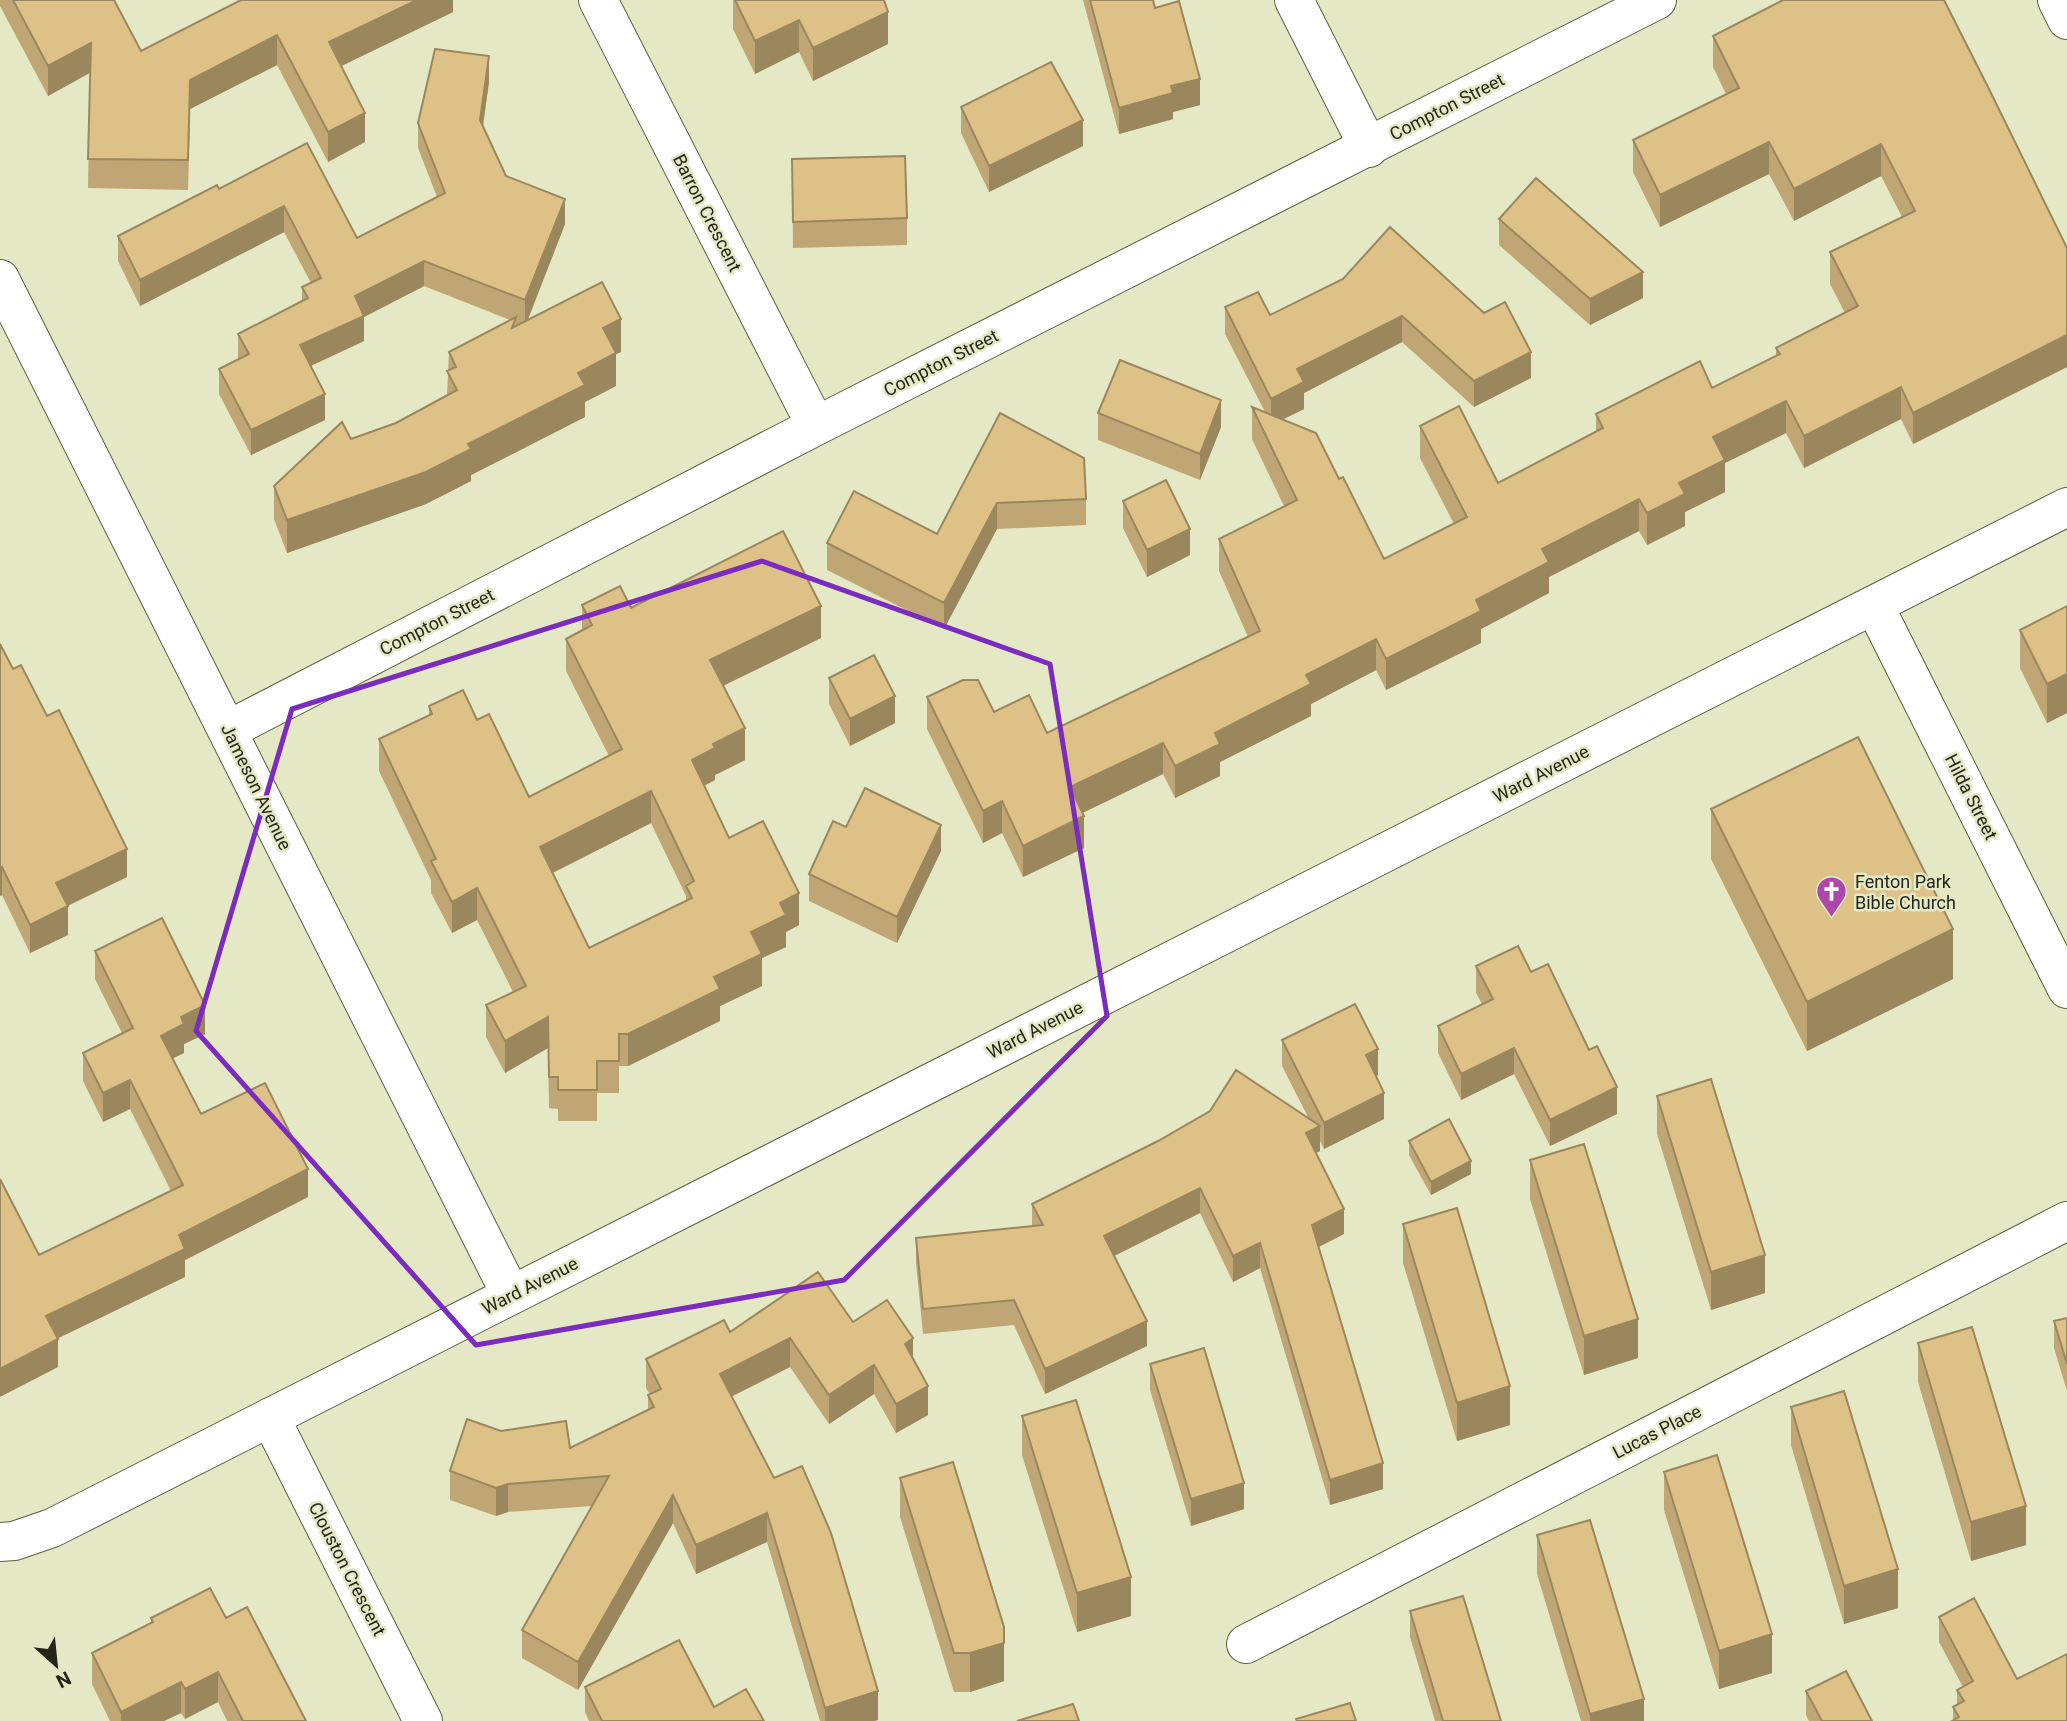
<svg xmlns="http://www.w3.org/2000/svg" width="2067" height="1721" font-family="Roboto,sans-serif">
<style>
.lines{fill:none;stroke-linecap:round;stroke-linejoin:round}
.street-casing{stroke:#5c5f40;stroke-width:40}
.street{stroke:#fff;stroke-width:38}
.wall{fill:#bfa674;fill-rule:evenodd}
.shaded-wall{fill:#9b875e}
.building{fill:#dec187;stroke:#9b875e;stroke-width:2;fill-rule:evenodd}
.marked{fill:none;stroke:#7b2cbf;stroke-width:5;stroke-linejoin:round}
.labels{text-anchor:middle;stroke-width:5;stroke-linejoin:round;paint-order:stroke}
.street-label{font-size:18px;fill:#252619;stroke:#e5e8c5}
.poi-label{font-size:18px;fill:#252619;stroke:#e5e8c5;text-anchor:start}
</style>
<rect width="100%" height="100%" fill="#e5e8c5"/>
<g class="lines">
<defs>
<path id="street" d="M598,0L816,426
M1294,0L1369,148
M2057,0L2067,20
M0,279L511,1295
M1874,605L2067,989
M228,730L816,426L1657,0
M270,1417L423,1721
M0,1542L14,1541L52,1528L2067,507
M1246,1644L2067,1221"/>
</defs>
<!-- street casing -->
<use href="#street" class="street-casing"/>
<!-- street -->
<use href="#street" class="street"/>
</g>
<!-- wall -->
<path class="wall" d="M0,0H114L141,51L453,0V12L341,66L365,142L328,162L277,65L190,109L188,190L88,188L90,73L48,96L0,6Z
M733,0H885L888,44L813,81L799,52L755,74L733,29Z
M1083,0H1153L1155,8L1200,105L1173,112V119L1119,134Z
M1713,36L2067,248V367L1913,444L1901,419L1804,468L1786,433L1725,463V492L1685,512V526L1647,545L1639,531L1549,577V593L1481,629V643L1386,690L1376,670L1311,704V716L1220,762V776L1175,798L1163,774L1082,813L1084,848L1023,877L1002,833L983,843L927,729V697L994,712L1047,733L1248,637L1219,571V539L1284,506L1252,439V407L1265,412L1225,334V307L1270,315L1343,279L1531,378L1474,407L1402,342L1304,393V409L1282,420L1339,479L1384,559L1454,524L1420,458V426L1498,483L1596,432V414L1712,388L1776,356V348L1845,313L1830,284V252L1902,217L1881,176L1794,221L1769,174L1660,227L1633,172V140L1726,94L1713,67Z
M489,82L483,126L506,176L565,224L528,320L621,352L616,354V386L585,402V417L471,475V481L426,504L287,553L274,519V486L351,439L396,423L447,395L449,352L510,320L424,286L364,317V341L310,366L325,420L251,455L219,394V369L238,359V334L302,301V287L311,283L284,232L140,306L118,261V236L219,189L307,143L357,238L437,197L418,148V123Z
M961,107L1083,146L989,192L961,133Z
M792,159L907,218V245L793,248Z
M1499,219L1643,298L1590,325L1499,245Z
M1000,413L1086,499V525L997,529L944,629L827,570V543L937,534Z
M1098,413L1221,427L1200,480L1098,440Z
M1123,501L1190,555L1147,577L1123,528Z
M582,605L631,608L821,638L723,686L745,760L715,775V780L704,786L729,838L799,925L786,932V947L762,958V986L720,1006V1021L628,1066H619V1093H597V1121H558V1109L549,1108L548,1048L505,1073L486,1037V1005L513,992L477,920L452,933L431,893V880L379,771V739L429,716V706L477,720L529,797L609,756L566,671V639L582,631ZM651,823L686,896V901L589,948L553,873Z
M2067,606V713L2047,723L2020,668V630Z
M0,644L127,877L68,906V935L30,953L2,895L0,896Z
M829,678L895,723L850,746L829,704Z
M1711,809L1953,979L1807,1051L1711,859Z
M846,827L941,851L897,943L809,901V874Z
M95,951L205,1034L184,1044V1053L173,1058L201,1114L308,1197L185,1260V1277L58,1338V1367L39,1255L171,1191L130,1109L103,1122L83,1081V1053L122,1033L95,979Z
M1476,966L1531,972L1617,1114L1550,1146L1514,1074L1461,1100L1438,1053V1026L1482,1004L1476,993Z
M1282,1040L1378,1075L1376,1076L1384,1119L1324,1149L1320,1141V1151L1316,1153L1344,1234L1319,1247L1383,1489L1330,1505L1260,1268L1233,1282L1200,1213L1114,1256L1147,1346L1045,1394L1014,1325L923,1334L916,1263V1238L1032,1226V1204L1309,1119L1282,1066Z
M1657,1096L1765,1293L1711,1310L1657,1134Z
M1409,1141L1471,1174L1431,1195L1409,1155Z
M1530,1160L1638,1358L1584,1375L1530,1199Z
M1403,1224L1510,1425L1457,1441L1403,1263Z
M2067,1318V1391L2054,1348V1321Z
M853,1322L913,1360L928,1415L896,1433L874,1394L829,1424L790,1367L731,1397L878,1720L874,1721H820L767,1542L696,1574L673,1523L578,1690L522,1658V1630L592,1506L508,1512L496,1516L450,1500V1471L501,1431L570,1448L648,1410V1395L650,1394L646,1388V1359L730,1332Z
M1918,1343L2026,1545L1971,1561L1918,1382Z
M1150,1364L1244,1509L1191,1526L1150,1390Z
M1791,1407L1898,1608L1844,1624L1791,1445Z
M1022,1416L1131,1616L1077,1632L1022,1455Z
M1664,1472L1772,1673L1719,1689L1664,1510Z
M900,1478L1004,1681L970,1692H954L900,1517Z
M1537,1535L1644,1721H1581L1537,1574Z
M1410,1611L1501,1721H1435L1410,1637Z
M1939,1617L2017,1679L2067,1654L1953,1720V1707L1957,1705V1690L1963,1687L1939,1642Z
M151,1618H226L306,1721H227L218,1702L185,1719L181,1713L164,1721H110L92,1684V1653L151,1623Z
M585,1687L714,1707L764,1721H589L585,1712Z
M1806,1691L1872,1721H1809L1806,1715Z"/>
<!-- shaded-wall -->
<path class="shaded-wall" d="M417,0H453V12L329,72V42Z
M883,0H885V13L888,12V44L813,81V48Z
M799,20V52L755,74V41Z
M277,35V65L190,109L188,190L190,80Z
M91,43V72L48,96V66Z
M489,56V82L480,146V120Z
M1200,79V105L1173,112V119L1119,134V108L1171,86Z
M365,113V142L328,162V132Z
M1083,120V146L989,192V166Z
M1769,142V174L1660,227V195Z
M1881,144V176L1794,221V189Z
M565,199V224L525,326V300Z
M284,206V232L140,306V280Z
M424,261V286L364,317V341L300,371V345L355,296Z
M1643,272V298L1590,325V299Z
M1402,316V342L1304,393V409L1271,425V399L1297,369Z
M621,319V352L616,354V386L585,402V417L471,475V481L426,504L287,553V520L468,444L578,373L603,328Z
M2067,335V367L1913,444V413Z
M1531,352V378L1474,407V381Z
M1901,387V419L1804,468V436Z
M325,394V420L251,455V430Z
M1221,400V427L1200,480V454Z
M1786,401V433L1725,463V492L1685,512V526L1647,545V513L1679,483L1713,437Z
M1639,499V531L1549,577V593L1481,629V643L1386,690V659L1476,600L1542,549Z
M997,503V529L944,629V603Z
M1190,529V555L1147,577V550Z
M821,606V638L710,692V660Z
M1376,639V670L1311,704V716L1220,762V776L1175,798V766L1215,733L1306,675Z
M2067,674V713L2047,723V684Z
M895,696V723L850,746V719Z
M745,728V760L715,775V780L692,792V760L713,744Z
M1163,743V774L1070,819V787Z
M651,791V823L540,879V847Z
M1002,801V833L983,843V811Z
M1084,816V848L1023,877V846Z
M941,825V851L897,943V917Z
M127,849V877L56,911V883Z
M2,867V895L0,896V868Z
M477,888V920L452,933V902Z
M799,893V925L786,932V947L762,958V986L720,1006V1021L628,1066V1034L714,977L751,932L780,903Z
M68,906V935L30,953V925Z
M1953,929V979L1807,1051V1002Z
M205,1005V1034L184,1044V1053L161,1064V1036L181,1017Z
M548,1017V1048L505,1073V1041Z
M1514,1048V1074L1461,1100V1074Z
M1378,1049V1075L1366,1081V1055Z
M130,1080V1109L103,1122V1093Z
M1617,1087V1114L1550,1146V1120Z
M1384,1093V1119L1324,1149V1123Z
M1320,1126V1151L1306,1158V1133Z
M1471,1161V1174L1431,1195V1182Z
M308,1169V1197L185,1260V1277L46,1344V1316L179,1235Z
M1200,1188V1213L1104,1261V1236Z
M1344,1209V1234L1312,1250V1225Z
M1260,1243V1268L1233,1282V1256Z
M1765,1255V1293L1711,1310V1272Z
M1638,1319V1358L1584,1375V1336Z
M1147,1321V1346L1045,1394V1369Z
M790,1338V1367L720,1402V1374Z
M913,1338V1367L905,1344Z
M58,1339V1367L0,1397V1369Z
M874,1365V1394L829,1424V1395Z
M928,1386V1415L896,1433V1404Z
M1510,1386V1425L1457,1441V1403Z
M1383,1463V1489L1330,1505V1480Z
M1244,1483V1509L1191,1526V1499Z
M508,1484V1512L496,1516V1488Z
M673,1495V1523L578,1690V1662Z
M2026,1506V1545L1971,1561V1522Z
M767,1513V1542L696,1574V1545Z
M1898,1569V1608L1844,1624V1586Z
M1131,1577V1616L1077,1632V1593Z
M1772,1634V1673L1719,1689V1651Z
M1004,1643V1681L970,1692V1653Z
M218,1672V1702L185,1719V1689Z
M181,1682V1713L164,1721H121V1712Z
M878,1691V1720L874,1721H825V1708Z
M1644,1699V1721H1590V1714Z"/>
<!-- building -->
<path class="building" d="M13,0H114L141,51L241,0H417L329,42L365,113L328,132L277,35L190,80L188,160L88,159L91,43L48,66Z
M735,0H884L888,12L813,48L799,20L755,41Z
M1090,0H1153L1155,8L1179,1L1200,79L1171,86L1173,93L1119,108Z
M1783,0H1944L1989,89L2067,248V335L1913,413L1901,387L1804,436L1786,401L1713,437L1725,460L1679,483L1685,494L1647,513L1639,499L1542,549L1549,562L1476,600L1481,611L1386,659L1376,639L1306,675L1311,684L1215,733L1220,744L1175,766L1163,743L1070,787L1084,816L1023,846L1002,801L983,811L927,697L963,680H978L994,712L1029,695L1047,733L1260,631L1219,539L1297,500L1252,407L1316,433L1339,479L1343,477L1384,559L1467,517L1420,426L1459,406L1498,483L1603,428L1596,414L1700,361L1712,388L1780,354L1776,348L1858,306L1830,252L1915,211L1881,144L1794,189L1769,142L1660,195L1633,140L1739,88L1713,36Z
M435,49L489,56L480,120L506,176L565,199L525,300L424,261L355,296L364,316L300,345L325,394L251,430L219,369L249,354L238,334L308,298L302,287L321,278L284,206L140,280L118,236L217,185L219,189L307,143L357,238L445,193L418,123Z
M1051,62L1083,120L989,166L961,107Z
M905,156L907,218L793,222L792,159Z
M1536,178L1643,272L1590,299L1564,276L1499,219Z
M1390,227L1484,313L1505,302L1531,352L1474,381L1402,316L1297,369L1304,382L1271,399L1225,307L1258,292L1270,315L1343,279Z
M602,282L621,319L603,328L616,353L578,373L585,385L468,444L471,449L426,472L287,520L274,486L342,422L351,439L396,423L457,390L447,371L456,367L449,352L516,317L512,328Z
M1120,360L1221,400L1200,454L1098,413Z
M1000,413L1084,458L1086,499L997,503L944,603L827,543L854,491L937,534Z
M1166,480L1190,529L1147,550L1123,501Z
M783,531L821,606L710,660L745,728L713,744L715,748L692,760L729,838L763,821L799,893L780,903L786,915L751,932L762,954L714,977L720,989L628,1034H619V1061H597V1090H558V1077H549L548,1017L505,1041L486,1005L526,986L477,888L452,902L431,861L436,859L379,739L432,714L429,706L463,690L477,720L489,714L529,797L622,749L566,639L592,625L582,605L620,586L631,608ZM651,791L694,881L686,886L692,898L589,948L540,847Z
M2067,606V674L2047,684L2020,630Z
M0,644L13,669L21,665L47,716L59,710L127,849L56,883L68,906L30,925L2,867L0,868Z
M874,655L895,696L850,719L829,678Z
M1858,737L1953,929L1807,1002L1711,809Z
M865,788L941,825L897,917L809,874L833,821L846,827Z
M162,918L205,1005L181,1017L184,1024L161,1036L201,1114L265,1083L308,1169L179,1235L185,1249L46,1316L58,1339L0,1369V1179L39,1255L183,1185L130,1080L103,1093L83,1053L133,1028L95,951Z
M1518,946L1531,972L1548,964L1589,1050L1597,1046L1617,1087L1550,1120L1514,1048L1461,1074L1438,1026L1493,999L1476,966Z
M1355,1004L1378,1049L1366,1055L1384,1093L1324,1123L1282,1040Z
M1236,1070L1320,1126L1306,1133L1344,1209L1312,1225L1383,1463L1330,1480L1260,1243L1233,1256L1200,1188L1104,1236L1147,1321L1045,1369L1014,1300L923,1309L916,1238L1043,1225L1032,1204L1158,1141L1210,1111Z
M1711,1079L1765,1255L1711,1272L1657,1096Z
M1449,1119L1471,1161L1431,1182L1409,1141Z
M1584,1144L1638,1319L1584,1336L1530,1160Z
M1457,1208L1510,1386L1457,1403L1403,1224Z
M818,1272L853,1322L887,1300L913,1338L905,1344L928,1386L896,1404L874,1365L829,1395L790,1338L720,1374L774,1478L802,1466L831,1533L878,1691L825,1708L767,1513L696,1545L673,1495L578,1662L522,1630L609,1476L508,1484L496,1488L450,1471L467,1419L501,1431L566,1421L570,1448L654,1407L648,1395L661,1389L646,1359L724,1320L730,1332Z
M2067,1318V1364L2054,1321Z
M1972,1327L2026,1506L1971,1522L1918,1343Z
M1204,1348L1244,1483L1191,1499L1150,1364Z
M1844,1391L1898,1569L1844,1586L1791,1407Z
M1076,1400L1131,1577L1077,1593L1022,1416Z
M1717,1455L1772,1634L1719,1651L1664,1472Z
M953,1462L1004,1627V1643L970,1653H954L900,1478Z
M1590,1520L1644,1699L1590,1714L1537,1535Z
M210,1588L226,1618L247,1607L306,1721H243L218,1672L185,1689L181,1682L121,1712L92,1653L153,1622L151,1618Z
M1463,1596L1501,1721H1443L1410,1611Z
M1974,1598L2017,1679L2067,1654V1721H1952L1959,1717L1953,1707L1964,1701L1957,1690L1973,1681L1939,1617Z
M679,1640L714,1707L746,1689L764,1721H602L585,1687Z
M1846,1671L1872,1721H1822L1806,1691Z
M1350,1703L1356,1721H1297L1296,1719Z
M1073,1704L1079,1721H1017Z"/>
<!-- marked area -->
<path class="marked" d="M762,561L1050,664L1107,1016L844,1280L476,1345L196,1031L292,709Z"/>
<!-- icons -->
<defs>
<symbol id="church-pin" viewBox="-11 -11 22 30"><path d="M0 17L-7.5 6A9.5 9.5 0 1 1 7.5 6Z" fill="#ad47ab" stroke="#e5e8c5"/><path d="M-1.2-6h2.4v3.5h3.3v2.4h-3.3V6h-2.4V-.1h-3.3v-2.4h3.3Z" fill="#fff"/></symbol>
</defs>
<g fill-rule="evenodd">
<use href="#church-pin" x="1814" y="874" width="35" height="47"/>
</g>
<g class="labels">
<!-- street labels -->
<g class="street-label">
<text transform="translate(1447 107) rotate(-27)" y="6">Compton Street</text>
<text transform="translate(707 213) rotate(63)" y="6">Barron Crescent</text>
<text transform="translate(941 363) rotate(-27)" y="6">Compton Street</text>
<text transform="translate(437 622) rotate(-27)" y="6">Compton Street</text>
<text transform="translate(1541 774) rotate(-27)" y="6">Ward Avenue</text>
<text transform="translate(256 787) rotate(64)" y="6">Jameson Avenue</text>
<text transform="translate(1971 797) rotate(63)" y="6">Hilda Street</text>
<text transform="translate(1035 1030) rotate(-27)" y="6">Ward Avenue</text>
<text transform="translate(530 1286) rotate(-27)" y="6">Ward Avenue</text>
<text transform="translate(1657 1432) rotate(-27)" y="6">Lucas Place</text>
<text transform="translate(347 1569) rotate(63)" y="6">Clouston Crescent</text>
</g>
<!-- poi labels -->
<g class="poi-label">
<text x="1855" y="888">Fenton Park<tspan x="1855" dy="21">Bible Church</tspan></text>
</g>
</g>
<!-- north arrow -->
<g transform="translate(56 1665) rotate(153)" stroke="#e5e8c5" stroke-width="5" paint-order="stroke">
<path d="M0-5L12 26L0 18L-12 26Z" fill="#252619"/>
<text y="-10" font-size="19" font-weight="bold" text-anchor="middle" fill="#252619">N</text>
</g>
</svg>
